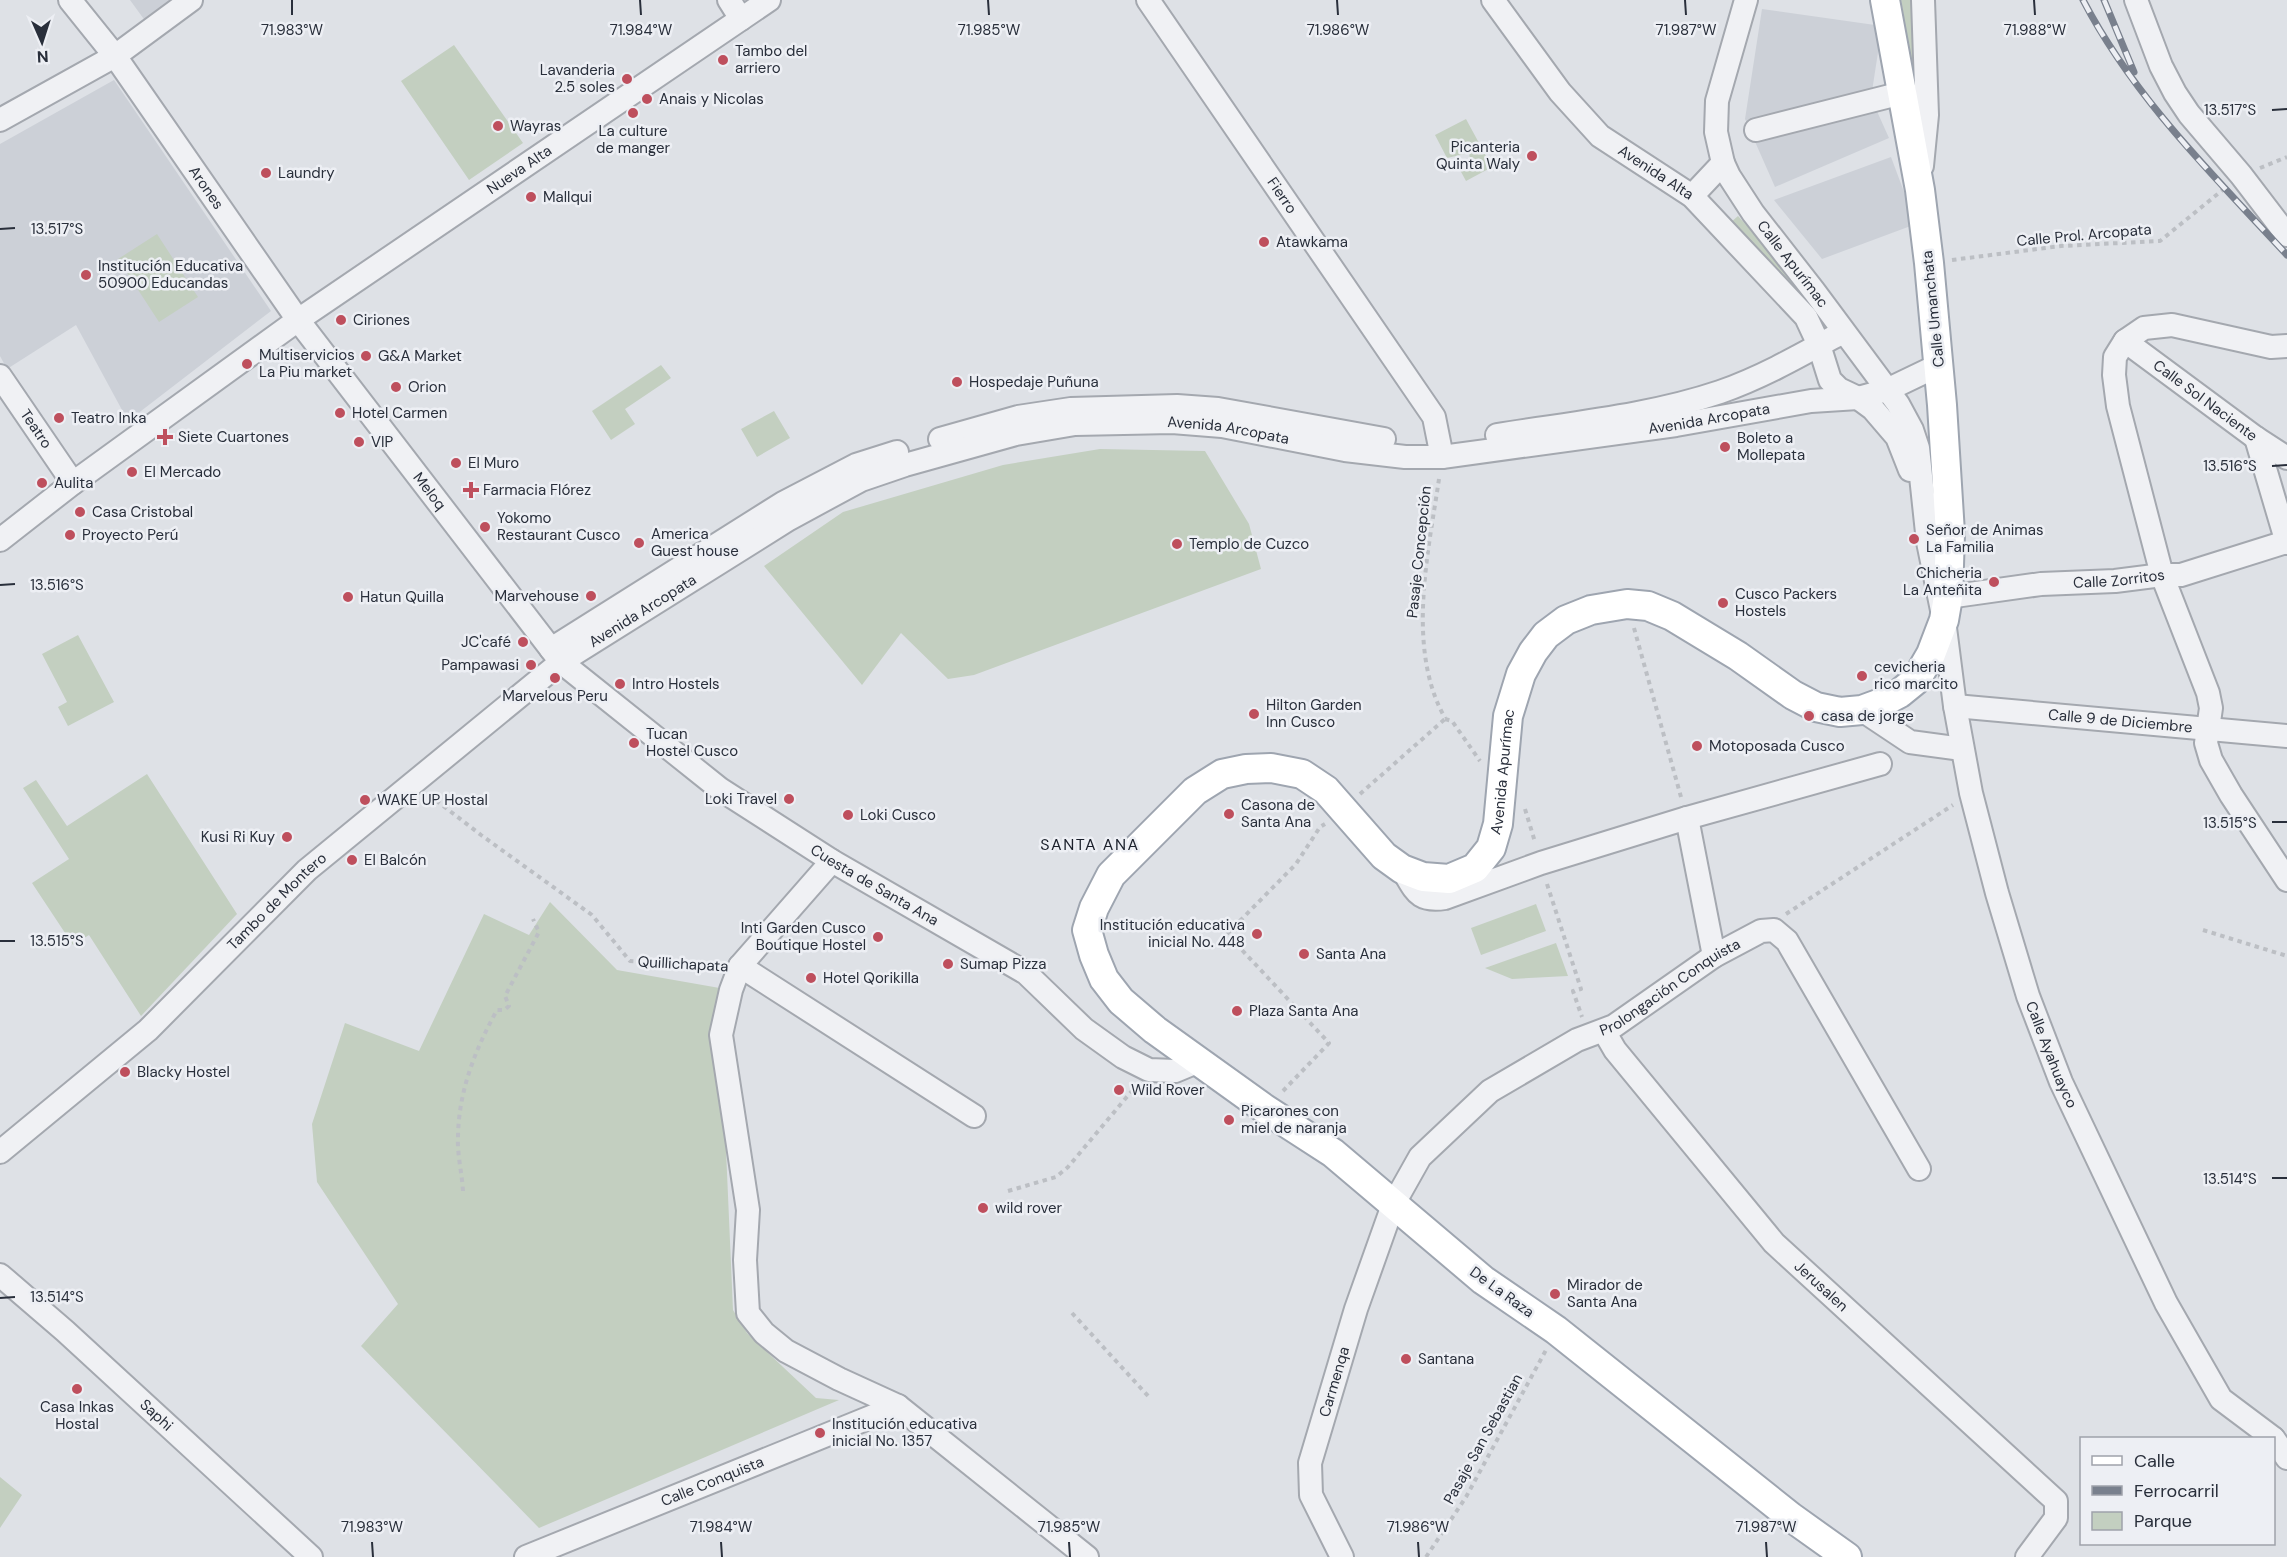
<svg xmlns="http://www.w3.org/2000/svg" width="2287" height="1557" font-family="'DM Sans',sans-serif">
<style>
.built{fill:#ccd0d7}
.green{fill:#c3cfc0}
.lines{fill:none;stroke-linecap:round;stroke-linejoin:round}
.minor-casing{stroke:#a4a8af;stroke-width:26}
.major-casing{stroke:#9ea5b0;stroke-width:32}
.path{stroke:#bcbfc4;stroke-width:4;stroke-dasharray:4.5 4.5;stroke-linecap:butt}
.minor{stroke:#f0f1f4;stroke-width:22}
.major{stroke:#fff;stroke-width:28}
.rail-casing{stroke:#79808d;stroke-width:7}
.rail{stroke:#edeff4;stroke-width:4.5;stroke-dasharray:14;stroke-linecap:butt}
.ticks{fill:none;stroke:#292f3b;stroke-width:2}
.poi-dot{fill:#be4f5d;stroke:#edeff4;stroke-width:2}
.labels{text-anchor:middle;stroke-width:5;stroke-linejoin:round;paint-order:stroke}
.poi-label{font-size:15px;fill:#292f3b;stroke:#edeff4;text-anchor:start}
.street-label{font-size:15px;fill:#292f3b;stroke:#edeff4}
.neighbourhood-label{font-size:16px;letter-spacing:1.5px;fill:#1b202b;stroke:#edeff4}
.ticks-label{font-size:15px;text-anchor:middle;fill:#292f3b;stroke:#edeff4;stroke-width:5;stroke-linejoin:round;paint-order:stroke}
</style>
<rect width="100%" height="100%" fill="#dee1e6"/>
<!-- built -->
<path class="built" d="M130,0H176L146,22Z
M1762,9L1882,26L1871,98L1889,138L1775,187L1745,119Z
M114,80L271,311L128,421L76,325L7,369L0,356V144Z
M1891,157L1916,224L1822,259L1774,200Z"/>
<!-- green -->
<path class="green" d="M1901,0H1912L1916,92Z
M454,45L523,143L469,180L401,81Z
M1466,119L1492,167L1466,181L1460,170L1471,164L1469,153L1447,158L1435,135Z
M1738,216L1809,294L1802,301L1730,223Z
M157,234L198,297L159,322L118,259Z
M661,365L671,378L625,409L635,424L611,440L592,411Z
M774,411L790,438L757,457L741,429Z
M1100,449L1205,451L1249,524L1261,569L974,675L948,679L901,633L862,685L764,566L843,512L1003,465Z
M78,635L114,702L68,726L58,707L67,702L42,654Z
M147,774L237,914L141,1016L89,935L73,945L32,883L69,859L23,788L36,780L67,826Z
M550,902L617,970L731,990L721,1035L733,1310L747,1333L816,1398L839,1400L539,1528L361,1346L398,1304L317,1182L312,1124L345,1023L419,1051L484,914L529,935Z
M1536,904L1546,931L1481,955L1471,928Z
M1556,943L1568,976L1512,979L1485,968Z
M0,1477L22,1495L0,1528Z"/>
<g class="lines">
<defs>
<g id="minor">
<path id="s1" d="M70,0L115,56L298,320L561,662L720,789L832,861L1026,973L1084,1029L1123,1057L1149,1070L1175,1071L1199,1061"/>
<path d="M729,0L741,19"/>
<path id="s2" d="M1148,0L1434,417L1442,457"/>
<path id="s3" d="M1493,0L1560,92L1600,136L1692,196L1806,317L1819,345L1830,380L1839,389L1858,398L1873,409L1897,437L1910,470"/>
<path id="s4" d="M1746,0L1717,101L1716,132L1723,163L1729,176L1753,213L1814,291L1898,404L1912,430L1918,448L1928,542L1944,620L1955,706L1971,793L1997,893L2028,996L2061,1082L2166,1303L2221,1399L2273,1438"/>
<path d="M2136,0L2161,66L2175,93L2189,114L2241,175L2287,235"/>
<path d="M0,120L115,56L191,0"/>
<path d="M1756,130L1902,93"/>
<path d="M1922,166L1927,115L1923,0"/>
<path d="M1692,196L1723,163"/>
<path id="s5" d="M2125,341L2256,438L2287,458"/>
<path d="M2287,346L2271,347L2172,325L2144,328L2125,341L2115,357L2114,375L2118,406L2162,575L2208,693L2211,708L2206,743L2211,760L2231,795L2287,880"/>
<path id="s6" d="M0,376L73,483"/>
<path d="M1497,435C1571,423 1649,416 1720,392C1763,377 1803,354 1843,332"/>
<path d="M2256,438L2287,543"/>
<path d="M940,439L1018,417L1071,409L1177,406L1218,409L1384,439"/>
<path id="s7" d="M0,540L73,483L298,320L769,0"/>
<path id="s8" d="M1948,597L2041,584L2115,581L2162,575H2181L2286,542"/>
<path d="M551,649L783,503L856,465L897,452"/>
<path id="s9" d="M1955,706L2287,736"/>
<path d="M1862,710L1910,742L1962,749"/>
<path d="M1687,818L1714,956"/>
<path d="M832,861L740,966L731,990L721,1035L748,1210L745,1260L748,1313L764,1333L786,1351L839,1379L898,1406L1087,1557"/>
<path d="M1402,869C1416,891 1417,902 1445,898L1541,863L1687,818L1880,764"/>
<path d="M740,966L974,1116"/>
<path id="s10" d="M1604,1031L1615,1050L1774,1243L2056,1501V1518L2027,1557"/>
<path id="s11" d="M0,1152L148,1030L307,870L561,662L789,519L861,480L905,465L1016,434L1075,424L1172,422L1222,426L1345,450L1405,457H1442L1676,425L1811,401L1858,398L1887,390L1939,365"/>
<path id="s12" d="M0,1275L65,1331L311,1557"/>
<path d="M2274,1439L2287,1458"/>
<path id="s13" d="M526,1557L898,1406"/>
<path id="s14" d="M1342,1557L1311,1495L1310,1463L1356,1309L1393,1205L1420,1157L1490,1091L1577,1040L1614,1026L1714,956L1761,931L1774,930L1787,941L1919,1169"/>
</g>
<g id="major">
<path id="s15" d="M1847,1557L1791,1517L1556,1330L1483,1280L1333,1153L1265,1109L1155,1030L1121,1001L1104,979L1094,955L1087,930L1094,908L1111,875L1195,791L1222,774L1246,769L1271,768L1302,774L1326,790L1384,856L1402,869L1423,877L1449,879L1475,868L1491,848L1498,824L1508,716L1521,674L1533,652L1546,635L1566,620L1591,610L1627,604L1648,606L1672,616L1738,656L1793,695L1816,707L1840,712L1862,710L1881,703L1900,693L1916,680L1931,654L1944,620L1948,597L1950,533L1942,405L1929,263L1920,190L1885,0"/>
</g>
</defs>
<!-- minor casing -->
<use href="#minor" class="minor-casing"/>
<!-- major casing -->
<use href="#major" class="major-casing"/>
<!-- path -->
<path class="path" d="M2260,168L2287,157
M1952,260L2061,246L2160,241L2225,188
M1439,479C1428,554 1406,649 1445,718
M1634,628L1681,797
M1445,719L1452,721L1480,761
M1360,794L1445,719
M429,795L481,835L592,915L630,961L717,965
M1525,809L1535,842
M1547,884L1581,989L1573,991L1582,1017
M1786,914L1953,805
M2203,930L2287,956
M1283,1091L1329,1043L1227,934L1296,864L1320,827L1325,824
M463,1191C462,1173 457,1154 458,1136C459,1090 475,1050 497,1010H504L509,1006L505,996L539,932L533,919
M1008,1191L1056,1177L1068,1167L1136,1086
M1072,1313L1149,1397
M1426,1557L1466,1497L1546,1350"/>
<!-- minor -->
<use href="#minor" class="minor"/>
<!-- major -->
<use href="#major" class="major"/>
<defs>
<path id="rail" d="M2083,0C2134,98 2213,175 2287,255
M2104,0L2134,72"/>
</defs>
<!-- rail casing -->
<use href="#rail" class="rail-casing"/>
<!-- rail -->
<use href="#rail" class="rail"/>
</g>
<!-- ticks -->
<path class="ticks" d="M292,0V15M640,0L641,15M988,0L989,15M1337,0L1338,15M1685,0L1686,15M2034,0L2035,15M2272,110L2287,109M0,229L15,228M2272,466L2287,465M0,585L15,584M2272,822H2287M0,941H15M2272,1178H2287M0,1298L15,1297M372,1542L373,1557M721,1542L722,1557M1069,1542L1070,1557M1418,1542L1419,1557M1766,1542L1767,1557"/>
<!-- markers -->
<g class="poi-dot">
<circle cx="723" cy="60" r="6"/>
<circle cx="627" cy="79" r="6"/>
<circle cx="647" cy="99" r="6"/>
<circle cx="633" cy="113" r="6"/>
<circle cx="498" cy="126" r="6"/>
<circle cx="1532" cy="156" r="6"/>
<circle cx="266" cy="173" r="6"/>
<circle cx="531" cy="197" r="6"/>
<circle cx="1264" cy="242" r="6"/>
<circle cx="86" cy="275" r="6"/>
<circle cx="341" cy="320" r="6"/>
<circle cx="366" cy="356" r="6"/>
<circle cx="247" cy="364" r="6"/>
<circle cx="957" cy="382" r="6"/>
<circle cx="396" cy="387" r="6"/>
<circle cx="340" cy="413" r="6"/>
<circle cx="59" cy="418" r="6"/>
<path d="M162 428h6v6h6v6h-6v6h-6v-6h-6v-6h6z"/>
<circle cx="359" cy="442" r="6"/>
<circle cx="1725" cy="447" r="6"/>
<circle cx="456" cy="463" r="6"/>
<circle cx="132" cy="472" r="6"/>
<circle cx="42" cy="483" r="6"/>
<path d="M468 481h6v6h6v6h-6v6h-6v-6h-6v-6h6z"/>
<circle cx="80" cy="512" r="6"/>
<circle cx="485" cy="527" r="6"/>
<circle cx="70" cy="535" r="6"/>
<circle cx="1914" cy="539" r="6"/>
<circle cx="639" cy="543" r="6"/>
<circle cx="1177" cy="544" r="6"/>
<circle cx="1994" cy="582" r="6"/>
<circle cx="591" cy="596" r="6"/>
<circle cx="348" cy="597" r="6"/>
<circle cx="1723" cy="603" r="6"/>
<circle cx="523" cy="642" r="6"/>
<circle cx="531" cy="665" r="6"/>
<circle cx="1862" cy="676" r="6"/>
<circle cx="555" cy="678" r="6"/>
<circle cx="620" cy="684" r="6"/>
<circle cx="1254" cy="714" r="6"/>
<circle cx="1809" cy="716" r="6"/>
<circle cx="634" cy="743" r="6"/>
<circle cx="1697" cy="746" r="6"/>
<circle cx="789" cy="799" r="6"/>
<circle cx="365" cy="800" r="6"/>
<circle cx="1229" cy="814" r="6"/>
<circle cx="848" cy="815" r="6"/>
<circle cx="287" cy="837" r="6"/>
<circle cx="352" cy="860" r="6"/>
<circle cx="1257" cy="934" r="6"/>
<circle cx="878" cy="937" r="6"/>
<circle cx="1304" cy="954" r="6"/>
<circle cx="948" cy="964" r="6"/>
<circle cx="811" cy="978" r="6"/>
<circle cx="1237" cy="1011" r="6"/>
<circle cx="125" cy="1072" r="6"/>
<circle cx="1119" cy="1090" r="6"/>
<circle cx="1229" cy="1120" r="6"/>
<circle cx="983" cy="1208" r="6"/>
<circle cx="1555" cy="1294" r="6"/>
<circle cx="1406" cy="1359" r="6"/>
<circle cx="77" cy="1389" r="6"/>
<circle cx="820" cy="1433" r="6"/>
</g>
<g class="labels">
<!-- poi labels -->
<g class="poi-label">
<text x="735" y="56">Tambo del<tspan x="735" dy="17">arriero</tspan></text>
<text x="615" y="75" text-anchor="end">Lavanderia<tspan x="615" dy="17">2.5 soles</tspan></text>
<text x="659" y="104">Anais y Nicolas</text>
<text x="510" y="131">Wayras</text>
<text x="633" y="136" text-anchor="middle">La culture<tspan x="633" dy="17">de manger</tspan></text>
<text x="1520" y="152" text-anchor="end">Picanteria<tspan x="1520" dy="17">Quinta Waly</tspan></text>
<text x="278" y="178">Laundry</text>
<text x="543" y="202">Mallqui</text>
<text x="1276" y="247">Atawkama</text>
<text x="98" y="271">Institución Educativa<tspan x="98" dy="17">50900 Educandas</tspan></text>
<text x="353" y="325">Ciriones</text>
<text x="259" y="360">Multiservicios<tspan x="259" dy="17">La Piu market</tspan></text>
<text x="378" y="361">G&amp;A Market</text>
<text x="969" y="387">Hospedaje Puñuna</text>
<text x="408" y="392">Orion</text>
<text x="352" y="418">Hotel Carmen</text>
<text x="71" y="423">Teatro Inka</text>
<text x="178" y="442">Siete Cuartones</text>
<text x="1737" y="443">Boleto a<tspan x="1737" dy="17">Mollepata</tspan></text>
<text x="371" y="447">VIP</text>
<text x="468" y="468">El Muro</text>
<text x="144" y="477">El Mercado</text>
<text x="54" y="488">Aulita</text>
<text x="483" y="495">Farmacia Flórez</text>
<text x="92" y="517">Casa Cristobal</text>
<text x="497" y="523">Yokomo<tspan x="497" dy="17">Restaurant Cusco</tspan></text>
<text x="1926" y="535">Señor de Animas<tspan x="1926" dy="17">La Familia</tspan></text>
<text x="651" y="539">America<tspan x="651" dy="17">Guest house</tspan></text>
<text x="82" y="540">Proyecto Perú</text>
<text x="1189" y="549">Templo de Cuzco</text>
<text x="1982" y="578" text-anchor="end">Chicheria<tspan x="1982" dy="17">La Anteñita</tspan></text>
<text x="1735" y="599">Cusco Packers<tspan x="1735" dy="17">Hostels</tspan></text>
<text x="579" y="601" text-anchor="end">Marvehouse</text>
<text x="360" y="602">Hatun Quilla</text>
<text x="511" y="647" text-anchor="end">JC'café</text>
<text x="519" y="670" text-anchor="end">Pampawasi</text>
<text x="1874" y="672">cevicheria<tspan x="1874" dy="17">rico marcito</tspan></text>
<text x="632" y="689">Intro Hostels</text>
<text x="555" y="701" text-anchor="middle">Marvelous Peru</text>
<text x="1266" y="710">Hilton Garden<tspan x="1266" dy="17">Inn Cusco</tspan></text>
<text x="1821" y="721">casa de jorge</text>
<text x="646" y="739">Tucan<tspan x="646" dy="17">Hostel Cusco</tspan></text>
<text x="1709" y="751">Motoposada Cusco</text>
<text x="777" y="804" text-anchor="end">Loki Travel</text>
<text x="377" y="805">WAKE UP Hostal</text>
<text x="1241" y="810">Casona de<tspan x="1241" dy="17">Santa Ana</tspan></text>
<text x="860" y="820">Loki Cusco</text>
<text x="275" y="842" text-anchor="end">Kusi Ri Kuy</text>
<text x="364" y="865">El Balcón</text>
<text x="1245" y="930" text-anchor="end">Institución educativa<tspan x="1245" dy="17">inicial No. 448</tspan></text>
<text x="866" y="933" text-anchor="end">Inti Garden Cusco<tspan x="866" dy="17">Boutique Hostel</tspan></text>
<text x="1316" y="959">Santa Ana</text>
<text x="960" y="969">Sumap Pizza</text>
<text x="823" y="983">Hotel Qorikilla</text>
<text x="1249" y="1016">Plaza Santa Ana</text>
<text x="137" y="1077">Blacky Hostel</text>
<text x="1131" y="1095">Wild Rover</text>
<text x="1241" y="1116">Picarones con<tspan x="1241" dy="17">miel de naranja</tspan></text>
<text x="995" y="1213">wild rover</text>
<text x="1567" y="1290">Mirador de<tspan x="1567" dy="17">Santa Ana</tspan></text>
<text x="1418" y="1364">Santana</text>
<text x="77" y="1412" text-anchor="middle">Casa Inkas<tspan x="77" dy="17">Hostal</tspan></text>
<text x="832" y="1429">Institución educativa<tspan x="832" dy="17">inicial No. 1357</tspan></text>
</g>
<!-- street labels -->
<g class="street-label">
<text dy="5" stroke="none"><textPath href="#s7" startOffset="638">Nueva Alta</textPath></text>
<text dy="5" stroke="none"><textPath href="#s3" startOffset="240">Avenida Alta</textPath></text>
<text dy="5" stroke="none"><textPath href="#s1" startOffset="232">Arones</textPath></text>
<text dy="5" stroke="none"><textPath href="#s2" startOffset="237">Fierro</textPath></text>
<text transform="translate(2084 235) rotate(-5)" y="5">Calle Prol. Arcopata</text>
<text dy="5" stroke="none"><textPath href="#s4" startOffset="291">Calle Apurímac</textPath></text>
<text transform="translate(1933 309) rotate(-96)" y="5">Calle Umanchata</text>
<text dy="5" stroke="none"><textPath href="#s5" startOffset="100">Calle Sol Naciente</textPath></text>
<text dy="5" stroke="none"><textPath href="#s11" startOffset="1958">Avenida Arcopata</textPath></text>
<text dy="5" stroke="none"><textPath href="#s6" startOffset="64">Teatro</textPath></text>
<text dy="5" stroke="none"><textPath href="#s11" startOffset="1472">Avenida Arcopata</textPath></text>
<text dy="5" stroke="none"><textPath href="#s1" startOffset="609">Meloq</textPath></text>
<text transform="translate(1419 552) rotate(-84)" y="5">Pasaje Concepción</text>
<text dy="5" stroke="none"><textPath href="#s8" startOffset="172">Calle Zorritos</textPath></text>
<text dy="5" stroke="none"><textPath href="#s11" startOffset="842">Avenida Arcopata</textPath></text>
<text dy="5" stroke="none"><textPath href="#s9" startOffset="166">Calle 9 de Diciembre</textPath></text>
<text dy="5" stroke="none"><textPath href="#s15" startOffset="1606">Avenida Apurímac</textPath></text>
<text dy="5" stroke="none"><textPath href="#s1" startOffset="1210">Cuesta de Santa Ana</textPath></text>
<text dy="5" stroke="none"><textPath href="#s11" startOffset="374">Tambo de Montero</textPath></text>
<text transform="translate(683 964) rotate(3)" y="5">Quillichapata</text>
<text dy="5" stroke="none"><textPath href="#s14" startOffset="732">Prolongación Conquista</textPath></text>
<text dy="5" stroke="none"><textPath href="#s4" startOffset="1138">Calle Ayahuayco</textPath></text>
<text dy="5" stroke="none"><textPath href="#s10" startOffset="336">Jerusalen</textPath></text>
<text transform="translate(1502 1292) rotate(36)" y="5">De La Raza</text>
<text dy="5" stroke="none"><textPath href="#s14" startOffset="186">Carmenqa</textPath></text>
<text dy="5" stroke="none"><textPath href="#s12" startOffset="210">Saphi</textPath></text>
<text transform="translate(1483 1439) rotate(-61)" y="5">Pasaje San Sebastian</text>
<text dy="5" stroke="none"><textPath href="#s13" startOffset="201">Calle Conquista</textPath></text>
</g>
<!-- neighbourhood labels -->
<g class="neighbourhood-label">
<text x="1090" y="850">SANTA ANA</text>
</g>
</g>
<g class="ticks-label">
<text x="292" y="35">71.983°W</text>
<text x="641" y="35">71.984°W</text>
<text x="989" y="35">71.985°W</text>
<text x="1338" y="35">71.986°W</text>
<text x="1686" y="35">71.987°W</text>
<text x="2035" y="35">71.988°W</text>
<text x="2230" y="115">13.517°S</text>
<text x="57" y="234">13.517°S</text>
<text x="2230" y="471">13.516°S</text>
<text x="57" y="590">13.516°S</text>
<text x="2230" y="828">13.515°S</text>
<text x="57" y="946">13.515°S</text>
<text x="2230" y="1184">13.514°S</text>
<text x="57" y="1302">13.514°S</text>
<text x="372" y="1532">71.983°W</text>
<text x="721" y="1532">71.984°W</text>
<text x="1069" y="1532">71.985°W</text>
<text x="1418" y="1532">71.986°W</text>
<text x="1766" y="1532">71.987°W</text>
</g>
<!-- legend -->
<rect x="2080" y="1437" width="195" height="108" fill="#edeff4" stroke="#9fa2aa" stroke-width="1.5"/>
<rect x="2092" y="1456" width="30" height="9" fill="#ffffff" stroke="#9fa2aa" stroke-width="1.5"/>
<text x="2134" y="1467" font-size="18" fill="#292f3b">Calle</text>
<rect x="2092" y="1486" width="30" height="9" fill="#79808d" stroke="#9fa2aa" stroke-width="1.5"/>
<text x="2134" y="1497" font-size="18" fill="#292f3b">Ferrocarril</text>
<rect x="2092" y="1512" width="30" height="18" fill="#c3cfc0" stroke="#9fa2aa" stroke-width="1.5"/>
<text x="2134" y="1527" font-size="18" fill="#292f3b">Parque</text>
<!-- north arrow -->
<g transform="translate(42 42) rotate(177)" stroke="#edeff4" stroke-width="4.5" paint-order="stroke">
<path d="M0-4.5L10 22L0 15L-10 22Z" fill="#292f3b"/>
<text y="-9" font-size="16" font-weight="bold" text-anchor="middle" fill="#292f3b">N</text>
</g>
</svg>
